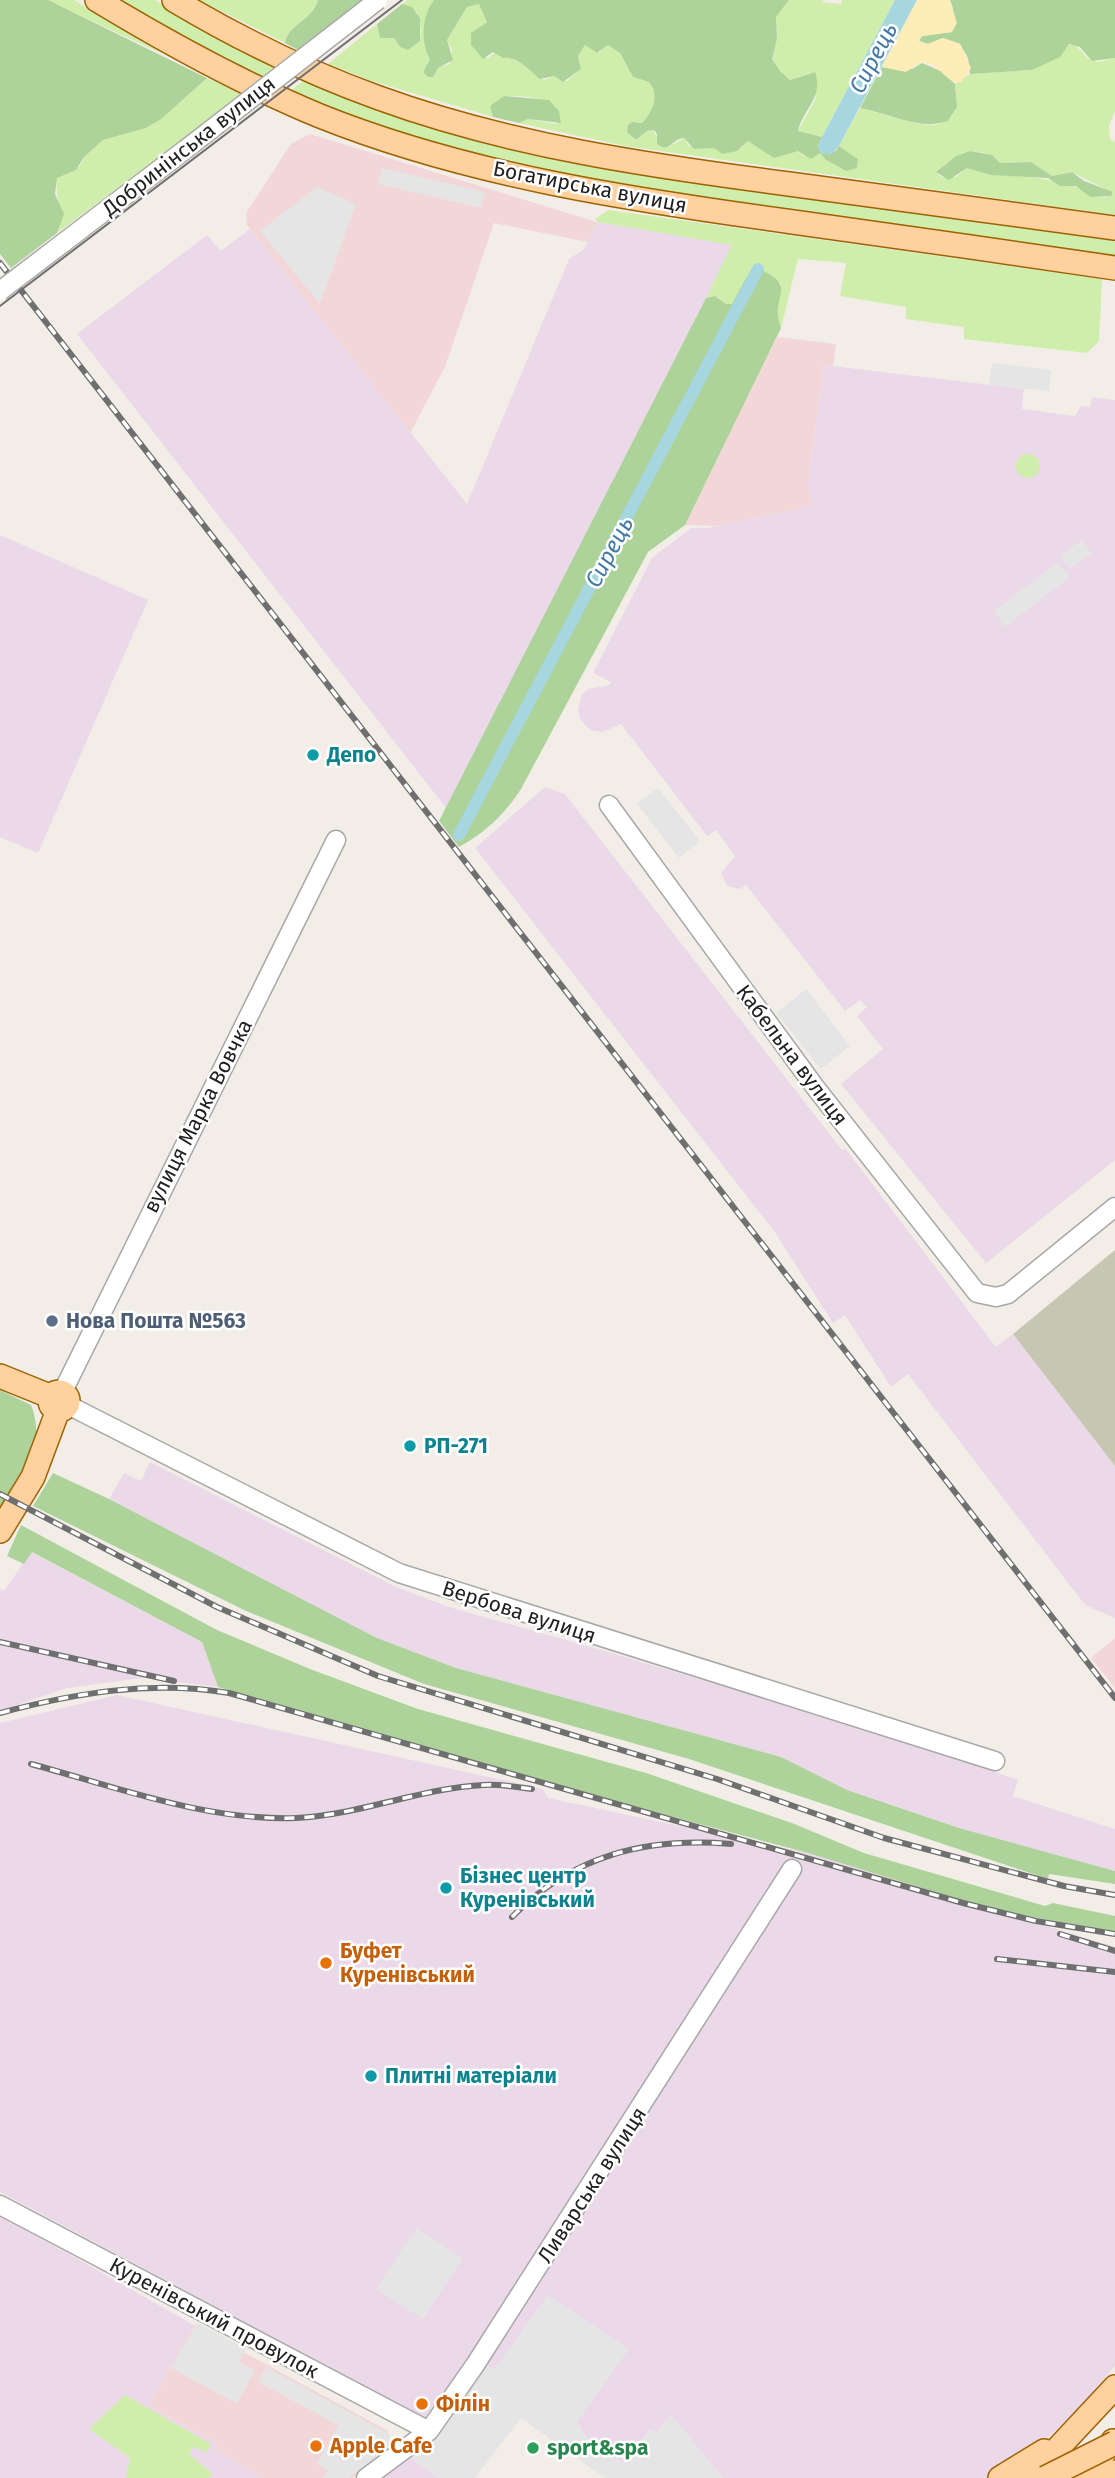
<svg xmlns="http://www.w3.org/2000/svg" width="1115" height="2478" font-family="'Fira Sans',sans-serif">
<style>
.commercial{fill:#f3d6d7}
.industrial{fill:#ebd9e9}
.construction{fill:#c7c6b2}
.grass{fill:#cfeeac;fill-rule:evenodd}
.forest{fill:#aed39a}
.sand{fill:#ffedb8}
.parking{fill:#e5e5e5}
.water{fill:#a6d7e1}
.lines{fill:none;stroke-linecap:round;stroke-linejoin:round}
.canal{stroke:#a6d7e1;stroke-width:12}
.minor-casing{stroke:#a8a8a8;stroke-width:21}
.major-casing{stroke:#9e6200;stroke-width:26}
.minor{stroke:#fff;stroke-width:18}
.major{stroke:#ffd19f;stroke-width:23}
.tram{stroke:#6f6f6f;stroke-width:2}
.rail-casing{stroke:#6f6f6f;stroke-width:6}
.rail{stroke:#fff;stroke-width:3.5;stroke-dasharray:10;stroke-linecap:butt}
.minor-bridge-casing{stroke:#a8a8a8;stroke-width:21;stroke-linecap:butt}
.major-bridge-casing{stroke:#9e6200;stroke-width:26;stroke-linecap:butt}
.minor-bridge{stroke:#fff;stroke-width:18}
.major-bridge{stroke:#ffd19f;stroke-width:23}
.culture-dot{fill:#0f9aa8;stroke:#fff;stroke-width:2.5}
.service-dot{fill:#5c6f8a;stroke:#fff;stroke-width:2.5}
.food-dot{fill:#e8710a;stroke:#fff;stroke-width:2.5}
.leisure-dot{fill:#2e9e5b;stroke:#fff;stroke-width:2.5}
.labels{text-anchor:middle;stroke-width:5;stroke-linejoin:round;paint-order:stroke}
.street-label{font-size:21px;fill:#212121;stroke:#fff}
.culture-label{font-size:21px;font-weight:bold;fill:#0d838f;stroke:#fff;text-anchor:start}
.service-label{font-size:21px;font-weight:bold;fill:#4e5e75;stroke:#fff;text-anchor:start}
.food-label{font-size:21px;font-weight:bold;fill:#c56008;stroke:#fff;text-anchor:start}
.leisure-label{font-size:21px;font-weight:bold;fill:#27864d;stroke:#fff;text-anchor:start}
.water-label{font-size:23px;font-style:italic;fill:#4278a6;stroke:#fff}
</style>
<rect width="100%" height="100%" fill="#f2eee7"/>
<!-- commercial -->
<path class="commercial" d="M310,134L597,222L588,242L494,223L445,367L410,433L247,225L246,213L291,144Z
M777,337L836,344L833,366L824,365L808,482L812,506L716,526L685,525Z
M1115,1638V1688L1091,1658Z
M194,2325L388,2431L391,2449L352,2478H262L215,2449L217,2444L149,2406Z"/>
<!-- industrial -->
<path class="industrial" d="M597,222L733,245L446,808L77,334L207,235L221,251L250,229L467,504L569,259L584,249Z
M824,365L1024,389L1022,409L1075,416L1081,406L1090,407L1092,397L1115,400V1160L986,1263L841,1084L883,1049L857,1016L867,1007L860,1000L845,1011L746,885L740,889L727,886L721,873L735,856L716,830L707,836L621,724L602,732L590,730L580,719L578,710L582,694L588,689L610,685L611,682L593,673L652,558L691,528H708L811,506L808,483Z
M0,535L148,600L38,853L0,837Z
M545,787L565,794L842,1150L845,1148L996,1347L1013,1334L1115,1466V1618L1085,1605L908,1374L891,1387L845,1315L833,1323L774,1231L475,848Z
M150,1462L394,1586L449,1607L605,1651L988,1766L995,1772L1018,1780L1013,1796L1115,1829V1871L959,1828L847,1790L781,1757L456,1668L377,1638L109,1499L124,1473L141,1481Z
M31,1552L202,1642L218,1687L143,1678L67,1688L0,1711V1589L4,1591Z
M117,1695L543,1789L548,1798L808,1853L1115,1947V2366L1077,2411L1044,2441L989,2478H723L671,2415L656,2434L650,2430L625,2464L587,2438L577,2422L549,2295L494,2371L471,2355L426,2418L0,2192V1723Z
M0,2215L194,2325L149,2406L217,2444L215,2449L262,2478H0Z
M408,2455L437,2478H377Z"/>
<!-- construction -->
<path class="construction" d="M1115,1250V1466L1013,1334Z"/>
<!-- grass -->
<path class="grass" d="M48,0H74L163,54L53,3Z
M106,0H155L200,26L280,65L259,81Z
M199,0H318C314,19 287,25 285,43Z
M407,0H434C422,16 422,41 430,59L423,72L428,77L439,67L450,64L452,50L447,40L467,7L479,4L487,19L483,28L474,31L480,56L488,58L496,52L501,57C519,57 529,72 544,80L554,76L559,80L567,81L581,69L578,56L585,45L599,53L608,44L620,53L633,77L649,82C660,95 653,111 642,123L637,122L633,139L636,140L647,131L653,130L662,147H669L684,138L689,146L715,148L726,153L742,148L748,141C772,153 770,158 798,151L804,156L820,153L826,160L846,171L858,165V159L839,146L860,108C896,115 967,153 955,84L970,74L1032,70L1063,53L1066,45H1075L1089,59L1098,62L1115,58V111L1109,125L1110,139L1115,142V215L625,146L519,123L528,119L556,124L561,120C557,96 525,96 504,96L490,106L493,117L372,81L328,64L377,24L380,38H394L399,46L408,50L421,32L417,12L402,4ZM970,151L985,153L1000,163L1031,162L1052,176L1072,172L1113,193L1111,196C1092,201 1087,189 1070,185C1036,175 1001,177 967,168L956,177H941L936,172L956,156Z
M789,0H825L821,2L841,4L842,0H895L822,137L798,131L816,98L810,73L790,80L779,71L772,58L777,39L776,17Z
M207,78L244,94L57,233C66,215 54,197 57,178L80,166L84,157L103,140L146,128L160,120Z
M307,78L379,106L1115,238V256L613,188L432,146L288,93Z
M608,210L1102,279L1099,341L1087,353L964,339V327L906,319V307L840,296L846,263L798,259L781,328L776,317L781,284C754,257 746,283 732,304H726L715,296L706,298L732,245L597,222L595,219Z
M1016 466a12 12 0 1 1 24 0a12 12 0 1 1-24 0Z
M125,2395L211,2444L207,2452L193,2447L189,2454L213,2474L208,2478H126L130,2458L89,2429Z"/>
<!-- forest -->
<path class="forest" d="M0,0H48L207,78L160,120L146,128L103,140L84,157L76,170L57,178L55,194L64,214L57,233L11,268L0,254Z
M318,0H365L300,51L285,43C287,25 314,19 318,0Z
M434,0H789L776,17L777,39L772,59L780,71L790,80L815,72C824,97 803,109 798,131L822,137L818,146L822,154L836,151L839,146L858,159L857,168L846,171L826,160L820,153L811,159L798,151L774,158L748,141L737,151L722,154L714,148L694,149L684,138C671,139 670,154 657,144V134L654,130L647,131L636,140L627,132L628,125L632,122L642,123C653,111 660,95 649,82L633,77L620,53L608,45L597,53L585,45L578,56L581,69L563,82L554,76L540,79C530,71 518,56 503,58L493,52L483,59L471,45V33L487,22L479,4L467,7L447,40L453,60L438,68L433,77H428L423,72L430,59C420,42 422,15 434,0Z
M950,0H1115V58L1092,61L1080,47L1069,44L1060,57L1032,70L970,74L968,58L960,44L943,38L928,44L919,41L922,36L952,32L953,8Z
M402,4L412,7L420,18V41L408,50L400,47L394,38H380L377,24Z
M922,63L943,72L955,84L957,107L948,121C919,131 889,113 860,108L882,67L912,69Z
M504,96L549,100L559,111L561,123L528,119L519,123L493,117L490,106Z
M970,151L992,155L1000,163L1031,162L1052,176L1072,172L1084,181L1113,192L1111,196L1090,197L1076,186H1060L1048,178L991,175L967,168L949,180L936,172L956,156Z
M757,268C802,288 768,294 781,328L685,525L648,552L521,789C504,815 486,832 459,847L439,821L706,298L715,296L726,304H732L746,278Z
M0,1390L31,1405C48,1445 19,1482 0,1516Z
M53,1473L109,1499L377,1638L456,1668L781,1757L847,1790L959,1828L1115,1871V1884L1049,1874L1048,1879L689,1759L424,1684L246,1611L33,1506Z
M21,1525L217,1630L310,1669L418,1709L646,1773L792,1823L864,1853L1045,1906L1053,1903L1115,1916V1932L994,1910L808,1853L490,1768L218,1687L202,1642L32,1552L24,1564L7,1556Z"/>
<!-- sand -->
<path class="sand" d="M917,0H950L957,23L952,32L922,36L919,41L928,44L943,38L960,44L971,68L961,82C947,86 937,59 921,63C916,64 911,69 906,72L882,67Z"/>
<!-- parking -->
<path class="parking" d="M382,168L485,192L481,208L378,184Z
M317,187L356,204L320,304L260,231Z
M992,363L1051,370L1049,391L989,385Z
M1082,540L1092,554L1070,569L1060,555Z
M1058,562L1070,577L1005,627L994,611Z
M658,788L700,841L679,858L637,804Z
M806,989L850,1046L821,1069L776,1013Z
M416,2228L463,2258L423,2319L376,2289Z
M548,2295L629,2349L577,2422L587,2438L625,2464L651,2430L656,2433L671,2415L723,2478H605L521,2418L475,2478H437L408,2455L484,2364L494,2370Z
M197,2323L247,2349L239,2362L255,2370L237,2404L171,2368Z
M266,2367L388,2433L390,2448L349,2478H322L328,2471L317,2464L338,2425L258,2382Z"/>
<!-- water -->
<path class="water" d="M895,0H917L839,146L832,154H822L818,146L822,137Z"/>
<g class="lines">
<!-- canal -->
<path class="canal" d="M459,835L758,269"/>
<defs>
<path id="minor" d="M63,243L186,149
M609,805L815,1087L977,1293L996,1297L1008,1294L1115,1207
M62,1393L336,840
M68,1405L399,1573L995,1761
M0,2205L429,2431
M366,2478L429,2431L475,2365L792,1869"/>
<path id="major" d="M97,0C168,43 243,84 320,116C470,176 633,200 793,222C900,237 1008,252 1115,268
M174,0C238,38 309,73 379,98C511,146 651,166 789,184C898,199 1006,213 1115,228
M0,1376L52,1397
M50 1401a9 9 0 1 1 18 0a9 9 0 1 1-18 0Z
M0,1531L33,1477L58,1410
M1000,2478L1044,2451
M1030,2478L1115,2387
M1085,2478L1113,2441
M1111,2478L1115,2472"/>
</defs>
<!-- minor casing -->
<use href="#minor" class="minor-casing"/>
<!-- major casing -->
<use href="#major" class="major-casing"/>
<!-- minor -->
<use href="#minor" class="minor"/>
<!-- major -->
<use href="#major" class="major"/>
<!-- tram -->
<path class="tram" d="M0,306L402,0"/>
<defs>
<path id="rail" d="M0,263L1115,1698
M0,1494L217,1607L378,1676L717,1779L884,1838L1064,1886L1115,1895
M0,1642L174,1681
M0,1713C75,1693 151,1680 229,1693L963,1903L1036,1921L1115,1934
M31,1764C117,1787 205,1821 296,1818C360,1815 420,1788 484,1785C500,1784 516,1787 532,1789
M512,1917C573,1855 646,1837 731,1844
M1060,1934L1115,1951
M997,1959L1115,1972"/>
</defs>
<!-- rail casing -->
<use href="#rail" class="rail-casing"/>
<!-- rail -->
<use href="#rail" class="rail"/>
<defs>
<path id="minor-bridge" d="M186,149L378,0
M0,291L63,243"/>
<path id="major-bridge" d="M1045,2478L1115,2443"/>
</defs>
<!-- minor-bridge casing -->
<use href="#minor-bridge" class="minor-bridge-casing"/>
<!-- major-bridge casing -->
<use href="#major-bridge" class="major-bridge-casing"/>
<!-- minor-bridge -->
<use href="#minor-bridge" class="minor-bridge"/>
<!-- major-bridge -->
<use href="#major-bridge" class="major-bridge"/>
</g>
<!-- markers -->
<g class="culture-dot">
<circle cx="313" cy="755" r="7"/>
<circle cx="410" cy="1446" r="7"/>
<circle cx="446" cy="1888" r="7"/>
<circle cx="371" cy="2076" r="7"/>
</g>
<circle class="service-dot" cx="52" cy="1321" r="7"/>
<g class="food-dot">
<circle cx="326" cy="1963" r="7"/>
<circle cx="422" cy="2404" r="7"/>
<circle cx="316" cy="2446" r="7"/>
</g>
<circle class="leisure-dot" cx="533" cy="2448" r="7"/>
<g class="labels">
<!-- street labels -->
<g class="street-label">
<text transform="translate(189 146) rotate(-38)" y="7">Добринінська вулиця</text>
<text transform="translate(590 187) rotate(11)" y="7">Богатирська вулиця</text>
<text transform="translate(792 1055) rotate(53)" y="7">Кабельна вулиця</text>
<text transform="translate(198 1116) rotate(-63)" y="7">вулиця Марка Вовчка</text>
<text transform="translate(519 1612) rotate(18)" y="7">Вербова вулиця</text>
<text transform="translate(592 2185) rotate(-57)" y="7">Ливарська вулиця</text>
<text transform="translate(214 2318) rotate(28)" y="7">Куренівський провулок</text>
</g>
<!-- culture labels -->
<g class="culture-label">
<text x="327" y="762">Депо</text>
<text x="424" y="1453">РП-271</text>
<text x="460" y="1883">Бізнес центр<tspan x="460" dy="24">Куренівський</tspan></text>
<text x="385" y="2083">Плитні матеріали</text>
</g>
<!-- service labels -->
<g class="service-label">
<text x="66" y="1328">Нова Пошта №563</text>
</g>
<!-- food labels -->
<g class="food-label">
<text x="340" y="1958">Буфет<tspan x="340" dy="24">Куренівський</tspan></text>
<text x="436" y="2411">Філін</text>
<text x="330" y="2453">Apple Cafe</text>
</g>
<!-- leisure labels -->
<g class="leisure-label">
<text x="547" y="2455">sport&amp;spa</text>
</g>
<!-- water labels -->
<g class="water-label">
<text transform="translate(873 58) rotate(-62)" y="8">Сирець</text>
<text transform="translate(609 552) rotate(-62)" y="8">Сирець</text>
</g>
</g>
</svg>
